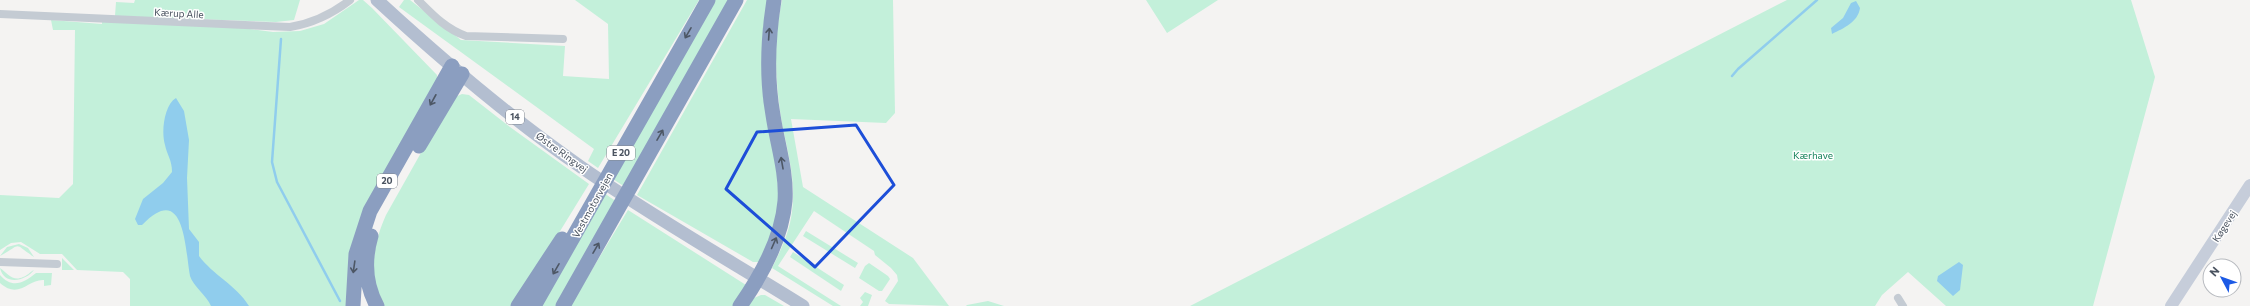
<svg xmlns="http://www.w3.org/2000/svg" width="2250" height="306" font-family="Commissioner,sans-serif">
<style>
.green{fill:#c3f0da}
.water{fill:#90cded}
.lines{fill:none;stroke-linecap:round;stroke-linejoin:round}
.stream{stroke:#90cded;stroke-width:2.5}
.street{stroke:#c4cbd3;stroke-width:8}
.secondary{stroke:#c6cdda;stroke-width:12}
.primary{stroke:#b3bed0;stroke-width:13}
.highway{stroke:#8b9ec0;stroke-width:15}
.oneway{stroke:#4d5765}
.marked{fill:none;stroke:#1d4ed8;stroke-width:3;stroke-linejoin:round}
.labels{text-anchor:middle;stroke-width:3;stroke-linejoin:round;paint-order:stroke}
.shield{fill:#fff;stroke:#808790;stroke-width:1}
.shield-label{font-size:9px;font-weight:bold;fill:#4a5360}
.street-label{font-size:10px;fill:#4a5360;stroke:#fff}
.park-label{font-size:10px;fill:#18845c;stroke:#fff}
</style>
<rect width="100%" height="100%" fill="#f4f3f2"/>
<!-- green -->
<path class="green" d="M135,0H300L294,20L276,22L115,16L116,2L134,3Z
M359,0H363L372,8L437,75V82L371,197L347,306H130V279L123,272L77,270L62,254H40L21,242L11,243L0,250V195L59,198L73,184L75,30H53L51,20L102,24V21L242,28L273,32L300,31L324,24Z
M404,0H410L461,40L565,46L563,76L609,79L608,24L575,0H699L598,168L588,161L594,149L399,7Z
M715,0H731L625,187L613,179Z
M747,0H771L779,219L759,262H753L637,195Z
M782,0H893L895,113L886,123L791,119L803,187L913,258L949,306L889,304L885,301L898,281L897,275L891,268L875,255L874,251L814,211L778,266L841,306H833L772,268C781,250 790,231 792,211C796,182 788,152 782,124C775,81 773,42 782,0Z
M1146,0H1218L1167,33Z
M1787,0H2131L2155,77L2093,306H1946L1908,272L1882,295L1875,306H1190Z
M462,94L469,95L510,127L589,184L538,267L511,306H384C367,277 373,244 386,215L449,103L455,97Z
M604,193L617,202L557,306H541Z
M628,210L746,285L733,306H570Z
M806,231L858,263L855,268L803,236Z
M19,244L28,248L34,257C12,243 24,243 0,256L7,247Z
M793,252L844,285L841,291L790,257Z
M62,258L74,270H62Z
M869,263L888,276L890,279L882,291H879L859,278L865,266Z
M0,268C7,273 13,282 23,277C27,276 30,272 34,270C26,281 4,286 0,268Z
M36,273H52L51,285L44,286V280C28,279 19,300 0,283V275C12,289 24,283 36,273Z
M865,292L872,295L868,306H860L863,302L860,298Z
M761,295H765L784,306H746L754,298Z
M988,301L1004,306H966L967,305Z"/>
<!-- water -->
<path class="water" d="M1856,1L1860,8C1858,22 1844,28 1832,34L1831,28L1843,18L1851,3Z
M176,98L184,111L189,140L187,178L189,229L199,242V256C213,275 236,285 249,306H211C207,296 193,286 190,276C185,249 185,180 142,225H138L135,219L143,199L163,183L172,172C172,160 167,155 165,145C161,132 164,105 176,98Z
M1959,262L1963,265L1960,290L1953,296L1937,281L1938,276Z"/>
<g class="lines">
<!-- stream -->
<path class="stream" d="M281,39L272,162L277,182L340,301
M1732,76L1738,69L1817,0"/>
<!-- street -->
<path class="street" d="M418,0C433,15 446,29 466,36L563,39
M0,14L290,27C314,23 332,14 350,0
M0,262L57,264
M1898,298L1903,306"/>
<!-- secondary -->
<path class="secondary" d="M2171,306L2250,185"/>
<!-- primary -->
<path class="primary" d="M377,0C441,59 509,117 581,167C653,217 729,260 803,306"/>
<!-- highway -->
<path class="highway" d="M419,146L462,74
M371,236C364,260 365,284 377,306
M353,306L356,254L370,211L452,66
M518,306L562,239
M534,306L708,0
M563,306L736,0
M740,306C761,276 782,238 785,201C787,172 777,143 773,115C766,76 768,38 774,0"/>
</g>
<!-- one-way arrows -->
<defs><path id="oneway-shaft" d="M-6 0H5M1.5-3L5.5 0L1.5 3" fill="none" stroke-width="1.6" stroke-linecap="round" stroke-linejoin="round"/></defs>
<g class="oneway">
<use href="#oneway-shaft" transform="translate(688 33) rotate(120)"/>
<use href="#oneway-shaft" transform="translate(769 34) rotate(-86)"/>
<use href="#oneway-shaft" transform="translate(433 100) rotate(119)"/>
<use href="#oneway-shaft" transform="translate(660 135) rotate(-60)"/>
<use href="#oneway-shaft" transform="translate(782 163) rotate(-100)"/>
<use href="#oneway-shaft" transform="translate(774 243) rotate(-66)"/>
<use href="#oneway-shaft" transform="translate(596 248) rotate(-60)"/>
<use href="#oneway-shaft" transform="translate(354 267) rotate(98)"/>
<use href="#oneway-shaft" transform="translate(556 269) rotate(120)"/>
</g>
<!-- marked area -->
<path class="marked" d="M856,125L894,185L815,267L726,189L757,132Z"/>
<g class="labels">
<!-- shield labels -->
<g class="shield">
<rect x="506" y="110" width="18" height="14" rx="3"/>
<rect x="607" y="146" width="28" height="14" rx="3"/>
<rect x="377" y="174" width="20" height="14" rx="3"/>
</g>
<g class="shield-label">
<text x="515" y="120">14</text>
<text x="621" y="156">E 20</text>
<text x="387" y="184">20</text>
</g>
<!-- street labels -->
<g class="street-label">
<text transform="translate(179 13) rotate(3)" y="4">Kærup Alle</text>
<text transform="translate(562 152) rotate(36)" y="4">Østre Ringvej</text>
<text transform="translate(592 205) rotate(-61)" y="4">Vestmotorvejen</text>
<text transform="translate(2224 226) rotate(-57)" y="4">Køgevej</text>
</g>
<!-- park labels -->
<g class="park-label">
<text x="1813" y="159">Kærhave</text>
</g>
</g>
<!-- north arrow -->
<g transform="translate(2222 278) rotate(311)"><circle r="19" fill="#ffffff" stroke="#b7babf"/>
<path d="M0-3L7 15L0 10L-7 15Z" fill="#1c5ae5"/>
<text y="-6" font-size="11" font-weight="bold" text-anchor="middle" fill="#4a5360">N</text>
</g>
</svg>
